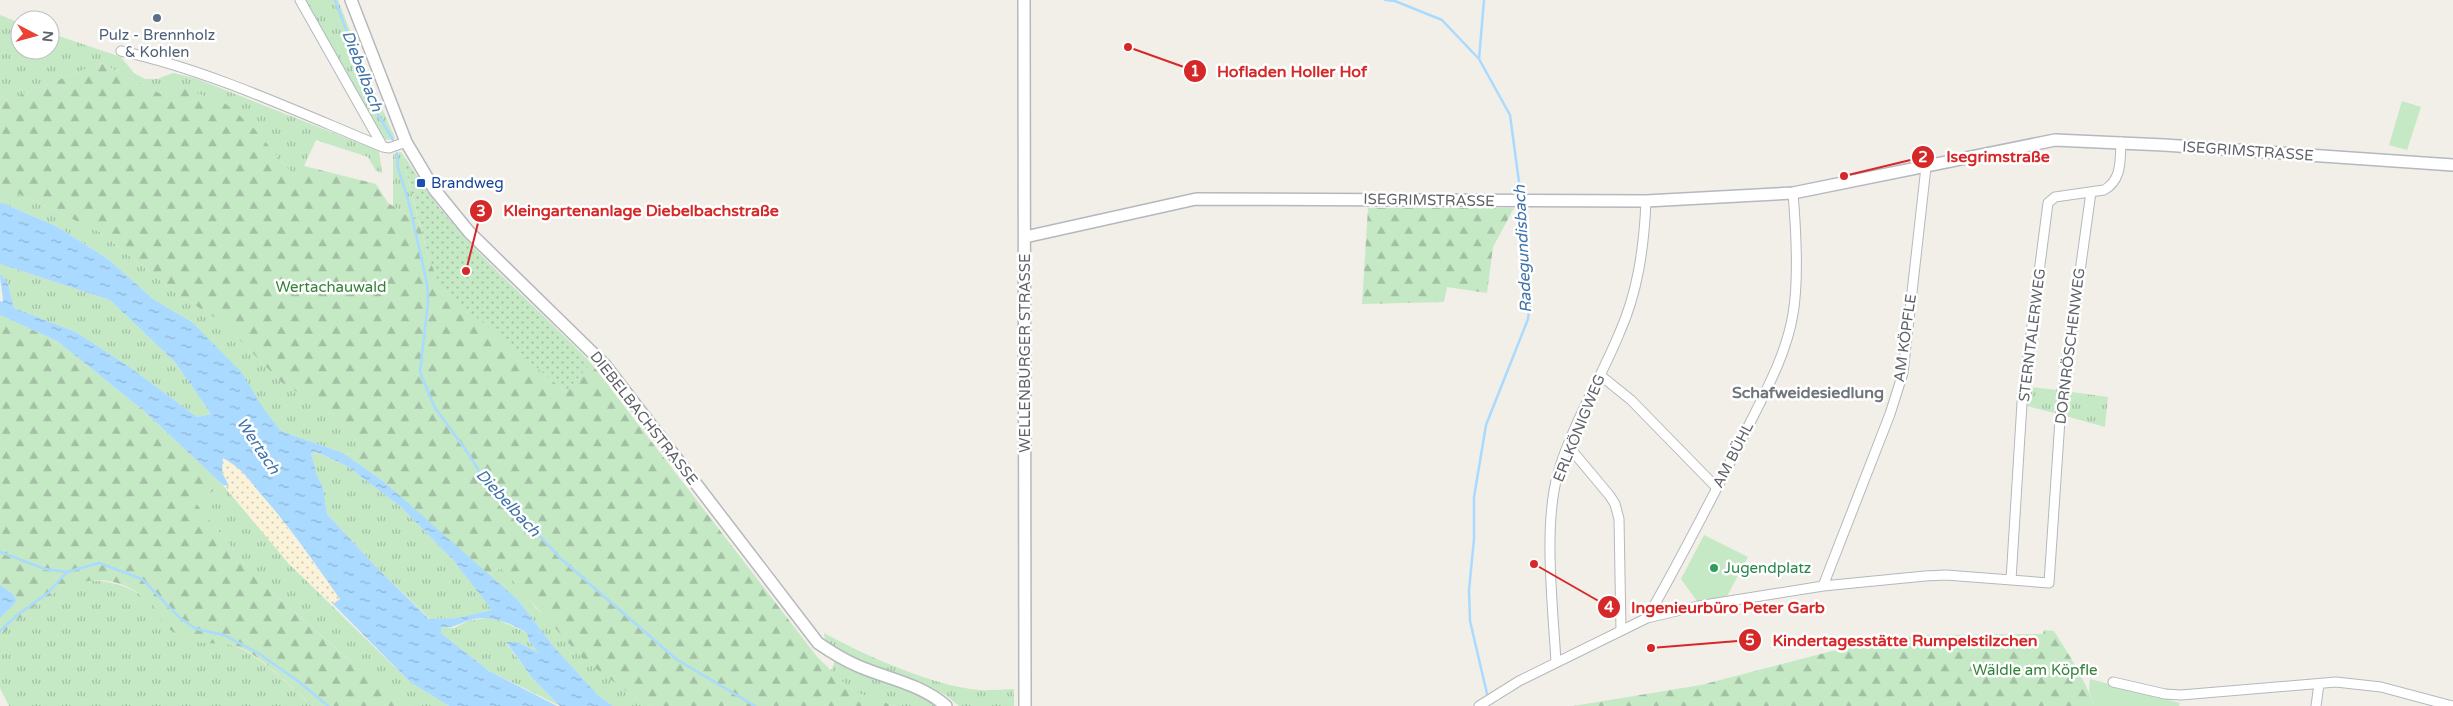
<svg xmlns="http://www.w3.org/2000/svg" width="2453" height="706" font-family="'Varela Round',sans-serif">
<style>
.grass{fill:url(#grass-tufts)}
.forest{fill:url(#forest-firs)}
.sand{fill:url(#sand-dots)}
.garden{fill:url(#garden-dots)}
.pitch{fill:#c5e8c5}
.water{fill:url(#water-ripples);fill-rule:evenodd}
.lines{fill:none;stroke-linecap:round;stroke-linejoin:round}
.stream{stroke:#aadaff;stroke-width:2.5}
.minor-casing{stroke:#b5b8bc;stroke-width:11}
.tertiary-casing{stroke:#b5b8bc;stroke-width:14}
.minor{stroke:#fff;stroke-width:9}
.tertiary{stroke:#fff;stroke-width:11}
.service-dot{fill:#5c6f8a;stroke:#fff;stroke-width:2}
.transit-dot{fill:#1a4fb4;stroke:#fff;stroke-width:2}
.leisure-dot{fill:#2e9e5b;stroke:#fff;stroke-width:2}
.labels{text-anchor:middle;dominant-baseline:central;stroke-width:5;stroke-linejoin:round;paint-order:stroke}
.service-label{font-size:15px;fill:#4e5e75;stroke:#fff}
.street-label{font-size:15px;fill:#5f6368;stroke:#fff}
.transit-label{font-size:15px;fill:#164399;stroke:#fff;text-anchor:start}
.park-label{font-size:15px;fill:#348238;stroke:#fff}
.leisure-label{font-size:15px;fill:#27864d;stroke:#fff;text-anchor:start}
.water-label{font-size:16px;font-style:italic;fill:#4174aa;stroke:#fff}
.neighbourhood-label{font-size:16px;font-weight:bold;fill:#70757a;stroke:#fff}
.leader{fill:none;stroke:#d62828;stroke-width:2}
.callout-dot{fill:#d62828;stroke:#fff;stroke-width:2}
.mark-label{font-size:15px;text-anchor:middle;font-weight:bold;fill:#fff}
.callout-label{font-size:16px;text-anchor:middle;font-weight:bold;fill:#d62828;stroke:#fff;stroke-width:5;stroke-linejoin:round;paint-order:stroke}
</style>
<defs>
<pattern id="grass-tufts" width="24" height="20" patternUnits="userSpaceOnUse" patternTransform="scale(1.25)"><rect width="24" height="20" fill="#c5e8c5"/><path d="M3 7l-1-3M5 7V3M7 7l1-3M15 17l-1-3M17 17v-4M19 17l1-3" fill="none" stroke="#a3c0a4"/></pattern>
<pattern id="forest-firs" width="22" height="20" patternUnits="userSpaceOnUse" patternTransform="scale(1.25)"><rect width="22" height="20" fill="#c5e8c5"/><path d="M5 1l3.5 6h-7zM16 11l3.5 6h-7z" fill="#a3c0a4"/></pattern>
<pattern id="sand-dots" width="8" height="8" patternUnits="userSpaceOnUse" patternTransform="scale(1.25)"><rect width="8" height="8" fill="#fbf3d9"/><path d="M2 2h.1M6 6h.1" fill="none" stroke="#cec8b4" stroke-width="1.8" stroke-linecap="round"/></pattern>
<pattern id="garden-dots" width="8" height="8" patternUnits="userSpaceOnUse" patternTransform="scale(1.25)"><rect width="8" height="8" fill="#c5e8c5"/><path d="M2 2h.1M6 6h.1" fill="none" stroke="#a3c0a4" stroke-width="1.8" stroke-linecap="round"/></pattern>
<pattern id="water-ripples" width="26" height="14" patternUnits="userSpaceOnUse" patternTransform="scale(1.25)"><rect width="26" height="14" fill="#aadaff"/><path d="M2 4q2-2 4 0t4 0M15 11q2-2 4 0t4 0" fill="none" stroke="#8eb4d2"/></pattern>
</defs>
<rect width="100%" height="100%" fill="#f1efe8"/>
<path class="grass" d="M303,0H338L365,69L395,138L388,140L379,137Z
M0,15L20,23V50H50V33L121,57L134,73L145,79H157L173,73L195,78L379,151L382,173L376,171L368,157L316,140L304,166L294,176L253,127L161,94L101,63L8,100L0,96Z
M401,152L419,222L393,206V154Z
M0,185L100,232L177,294L222,322L281,382L336,417L359,443L358,454L343,453L281,431L192,322L153,299L108,259L56,226L0,202Z
M0,264L110,300L175,362L211,414L197,417L131,368L76,332L14,308L8,284L0,273Z
M2029,387L2057,390L2054,413L2027,406Z
M2064,391L2108,397L2105,427L2062,415Z
M315,452L347,466L401,507L453,560L493,610L457,618L430,619L377,568L327,514L323,487L317,475L311,453Z
M223,485L290,565L410,682L449,706H410L370,678L255,577L195,502Z
M502,569L513,579L536,608L637,699L651,706H613L598,695L554,647L518,600L487,575L494,570Z
M88,580C112,581 136,587 154,606C161,614 161,624 171,631C191,645 215,638 237,647C265,659 289,686 313,706H9L0,688V637L17,619L57,589Z
M492,617L527,633L529,641L541,654L518,642L506,643L533,679L560,706L489,671L441,633V627L454,628L468,621Z
M824,633C864,655 933,686 979,690C990,691 1002,689 1014,689V706H959L947,696L929,687L872,665L838,650L825,640Z
M835,660L903,686L939,706H895L854,692L831,671Z"/>
<path class="forest" d="M101,63L161,94L175,85L226,104L253,127L294,176L304,166L376,184L388,203L419,222L428,255L441,287L566,392L591,363L818,658L854,692L895,706H651L637,699L584,660L502,569L494,570L487,575L383,481L343,453L358,454L359,443L336,417L281,382L222,322L177,294L100,232L0,185V96L8,100Z
M1368,208H1514L1493,247L1487,293L1447,287L1444,302L1362,304Z
M0,315L57,341L144,411L223,485L195,502L255,577L348,659L410,706H313C292,688 261,654 235,646C220,642 200,645 186,639C178,635 167,630 162,622C159,616 157,609 153,605C99,552 42,594 0,637V618L17,601L12,593L0,585Z
M2044,630L2054,631C2069,655 2085,679 2094,706H1573L1701,685L1871,641L1929,635L2043,634Z"/>
<path class="sand" d="M222,457L240,469L255,483L340,599L333,604L290,565L223,485L228,486L222,472Z"/>
<path class="garden" d="M401,152C415,171 426,192 442,211C487,266 542,312 591,363L566,392L440,287L428,255Z"/>
<path class="pitch" d="M2402,101L2421,107L2407,150L2389,145Z
M1704,535L1748,557L1725,600L1699,604L1681,579Z
M2090,679L2180,703L2179,706H2094L2089,691Z"/>
<path class="water" d="M0,202L56,226L108,259L153,299L192,322L242,373L263,408L281,431L343,453L383,481L518,600L554,647L598,695L613,706H560L533,679L506,642H518L539,653L529,641L527,633C508,622 489,613 467,621C456,625 453,628 441,627V633L489,671L557,706H449L410,682L333,604L340,599C316,565 293,531 266,500C250,482 245,470 223,458L222,472L229,486L223,485L144,411L57,341L0,315V301L3,302C3,293 0,283 0,273L8,284L14,308L76,332L131,368L197,417L211,414L175,362L110,300L0,264ZM316,452L347,466L401,507L453,560L492,610L457,618L429,619L377,568L327,514L323,487L317,475L311,453Z
M0,585L12,593L17,601L0,618Z"/>
<g class="lines">
<path class="stream" d="M335,0L377,113L393,140
M1385,0L1395,1L1442,20L1479,59
M1484,0L1479,59L1510,115L1521,197
M397,153L398,168L409,203L427,284L428,303L420,372L435,408L468,453L485,481L513,507L560,558L676,659L755,706
M0,552L45,569L67,572
M0,631L16,616L48,593L67,572L99,563L142,579L179,617L196,629L224,635L258,653L298,681L328,706
M1488,698L1470,621L1469,590L1474,539V497L1486,425L1528,319L1530,304L1522,203"/>
<g class="minor-casing">
<path id="minor" d="M300,0L383,147
M121,51C209,70 300,113 383,147L389,148L406,142
M1600,375L1631,400L1717,488
M1569,447L1610,496L1615,504L1619,519L1621,631
M2011,580L2022,403L2048,203L2055,197L2104,190C2122,180 2120,161 2121,142
M1823,586L1890,414L1903,373L1926,167
M1647,618C1681,559 1712,498 1743,437C1762,398 1786,357 1793,314C1799,279 1796,229 1793,193
M1556,662C1553,607 1543,525 1558,473C1572,425 1600,380 1619,334C1638,292 1644,247 1646,201
M2113,682L2165,694L2181,695L2336,682L2381,687L2452,706
M1479,706L1519,681L1647,618L1698,606L1823,586L1925,576L1946,575L2049,583L2062,390L2064,387L2091,192
M2316,706L2319,684"/>
</g>
<g class="tertiary-casing">
<path id="tertiary" d="M351,0L406,142L434,189L469,232L605,365L818,643C831,652 844,660 858,666C888,679 921,684 946,706
M1024,0L1025,706
M1025,237L1196,199L1646,201L1793,193L2055,140L2164,145L2453,165"/>
</g>
<use href="#minor" class="minor"/>
<use href="#tertiary" class="tertiary"/>
</g>
<circle class="service-dot" cx="157" cy="18" r="5"/>
<rect class="transit-dot" x="416" y="178" width="10" height="10" rx="2.5"/>
<circle class="leisure-dot" cx="1714" cy="568" r="5"/>
<g class="labels">
<g class="service-label">
<text x="157" y="35">Pulz - Brennholz<tspan x="157" dy="17">&amp; Kohlen</tspan></text>
</g>
<g class="street-label">
<text transform="translate(2248 151) rotate(4)">ISEGRIMSTRASSE</text>
<text transform="translate(1429 200) rotate(1)">ISEGRIMSTRASSE</text>
<text transform="translate(2032 335) rotate(-83)">STERNTALERWEG</text>
<text transform="translate(1905 338) rotate(-82)">AM KÖPFLE</text>
<text transform="translate(2070 346) rotate(-83)">DORNRÖSCHENWEG</text>
<text transform="translate(1025 353) rotate(-90)">WELLENBURGER STRASSE</text>
<text transform="translate(644 418) rotate(52)">DIEBELBACHSTRASSE</text>
<text transform="translate(1579 428) rotate(-68)">ERLKÖNIGWEG</text>
<text transform="translate(1733 455) rotate(-63)">AM BÜHL</text>
</g>
<g class="transit-label">
<text x="431" y="183">Brandweg</text>
</g>
<g class="park-label">
<text x="331" y="287">Wertachauwald</text>
<text x="2035" y="670">Wäldle am Köpfle</text>
</g>
<g class="leisure-label">
<text x="1724" y="568">Jugendplatz</text>
</g>
<g class="water-label">
<text transform="translate(362 71) rotate(69)">Diebelbach</text>
<text transform="translate(1523 249) rotate(-93)">Radegundisbach</text>
<text transform="translate(258 446) rotate(56)">Wertach</text>
<text transform="translate(508 503) rotate(47)">Diebelbach</text>
</g>
<g class="neighbourhood-label">
<text x="1808" y="393">Schafweidesiedlung</text>
</g>
</g>
<path class="leader" d="M1128 47L1195 71M1844 176L1923 157M466 271L481 211M1534 564L1609 607M1651 648L1750 640"/>
<g class="callout-dot">
<circle cx="1128" cy="47" r="5"/>
<circle cx="1844" cy="176" r="5"/>
<circle cx="466" cy="271" r="5"/>
<circle cx="1534" cy="564" r="5"/>
<circle cx="1651" cy="648" r="5"/>
<circle cx="1195" cy="71" r="12"/>
<circle cx="1923" cy="157" r="12"/>
<circle cx="481" cy="211" r="12"/>
<circle cx="1609" cy="607" r="12"/>
<circle cx="1750" cy="640" r="12"/>
</g>
<g class="mark-label">
<text x="1195" y="76">1</text>
<text x="1923" y="162">2</text>
<text x="481" y="216">3</text>
<text x="1609" y="612">4</text>
<text x="1750" y="645">5</text>
</g>
<g class="callout-label">
<text x="1292" y="77">Hofladen Holler Hof</text>
<text x="1998" y="162">Isegrimstraße</text>
<text x="641" y="216">Kleingartenanlage Diebelbachstraße</text>
<text x="1728" y="613">Ingenieurbüro Peter Garb</text>
<text x="1905" y="646">Kindertagesstätte Rumpelstilzchen</text>
</g>
<g transform="translate(35 35) rotate(96)"><circle r="24" fill="#ffffff" stroke="#bfc1c3"/>
<path d="M0-4L9 19L0 12L-9 19Z" fill="#ea4335"/>
<text y="-8" font-size="14" font-weight="bold" text-anchor="middle" fill="#5f6368">N</text>
</g>
</svg>
